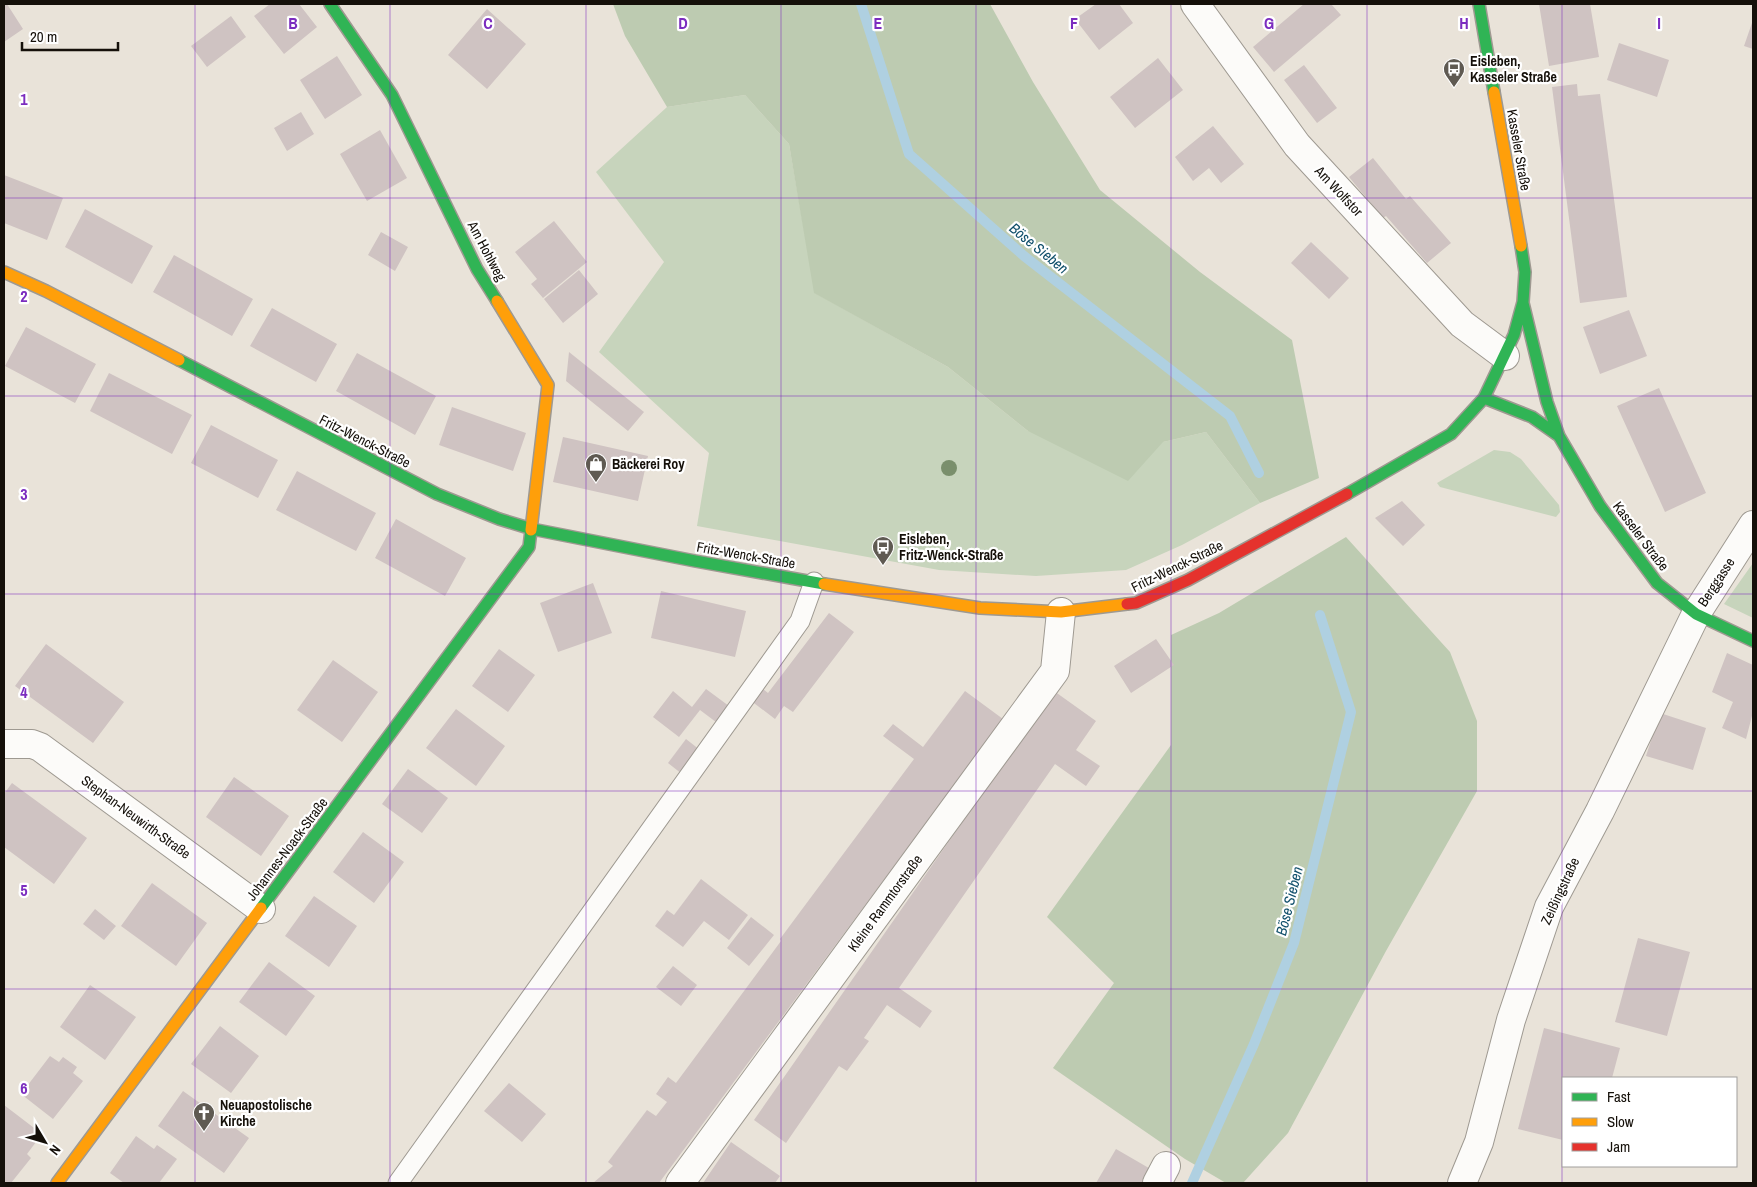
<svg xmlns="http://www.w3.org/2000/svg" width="1757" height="1187" font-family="'Archivo Narrow',sans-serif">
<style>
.green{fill:#c7d4bc}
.forest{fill:#bdcbb1}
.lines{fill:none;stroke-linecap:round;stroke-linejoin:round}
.stream{stroke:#afd0e1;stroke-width:10}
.building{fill:#cfc3c2}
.lane-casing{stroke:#9e9991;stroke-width:21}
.street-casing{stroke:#9e9991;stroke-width:30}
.fast-casing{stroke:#9e9991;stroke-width:14}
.slow-casing{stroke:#9e9991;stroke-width:14}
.jam-casing{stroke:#9e9991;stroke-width:14}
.lane{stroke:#fcfbf9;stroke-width:19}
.street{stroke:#fcfbf9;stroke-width:28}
.fast{stroke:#30b455;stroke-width:11}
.slow{stroke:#ff9f0a;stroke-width:11}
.jam{stroke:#e5322d;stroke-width:11}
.tree{fill:#7a8f6c}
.grid{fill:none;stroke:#7b2cbf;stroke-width:1;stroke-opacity:0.55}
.labels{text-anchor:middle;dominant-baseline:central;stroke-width:4.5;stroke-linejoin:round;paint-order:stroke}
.poi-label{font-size:14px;font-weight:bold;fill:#15100a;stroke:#fff;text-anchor:start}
.street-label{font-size:14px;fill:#15100a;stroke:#fff}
.water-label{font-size:15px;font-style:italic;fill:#11506c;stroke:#fff}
.grid-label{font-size:16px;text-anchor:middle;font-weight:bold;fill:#7b2cbf;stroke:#fff;stroke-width:4.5;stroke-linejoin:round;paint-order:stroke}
</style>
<rect width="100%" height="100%" fill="#e9e3d9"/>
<path class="green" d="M745,95L789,144L815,293L948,367L1028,431L1163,442L1206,432L1260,503L1182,545L1126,570L1036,576L939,570L697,526L709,453L599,352L664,262L596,172L667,107Z
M1494,450L1510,452L1521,459L1559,505L1560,512L1556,517L1440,487L1437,483Z
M1753,563V618L1724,604Z"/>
<path class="forest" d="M613,4H990L1033,82L1100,190L1200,272L1292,340L1319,478L1260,503L1206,432L1163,442L1128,481L1028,431L948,367L814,293L789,144L745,95L667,107L625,36Z
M1346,537L1450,652L1477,721V791L1386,951L1288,1133L1243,1183H1226L1185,1159L1053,1068L1114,983L1047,917L1171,745V635L1219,613Z"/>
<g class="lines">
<path class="stream" d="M861,4L909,154L1024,256L1230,416L1259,473
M1192,1183L1254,1044L1294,943L1351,712L1320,615"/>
</g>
<path class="building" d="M4,4H7L23,29L4,42Z
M270,4H299L317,27L284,54L254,16Z
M1096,4H1119L1133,23L1099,50L1075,19Z
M1304,4H1331L1341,15L1274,72L1253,47Z
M1539,4H1590L1599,57L1549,66Z
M487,9L526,44L487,89L448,55Z
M231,16L246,37L207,67L191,46Z
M1753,20V49L1744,46Z
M1619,43L1669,60L1657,97L1607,80Z
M337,56L362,95L325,119L300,80Z
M1158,58L1183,90L1135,128L1110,97Z
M1304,65L1337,108L1317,123L1284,80Z
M1577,84L1578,96L1600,94L1627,297L1580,303L1552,87Z
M301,112L314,134L287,151L274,128Z
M1213,126L1244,164L1221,183L1209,168L1193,181L1175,157Z
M380,130L407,178L367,201L340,154Z
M1373,158L1406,199L1410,196L1451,243L1427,263L1386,216L1383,218L1349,177Z
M4,175L63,198L47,240L4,223Z
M85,209L153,246L132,284L65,247Z
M554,221L587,262L543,298L531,284L537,279L515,252Z
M381,232L408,247L395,271L368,255Z
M1311,242L1349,278L1329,299L1291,263Z
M174,255L253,299L232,336L153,292Z
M579,270L598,294L563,323L544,299Z
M272,308L337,344L316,382L250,346Z
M1629,310L1647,356L1600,374L1583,327Z
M26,327L96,364L75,403L5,366Z
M569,352L644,412L628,431L566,381Z
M357,353L436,396L415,435L336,391Z
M109,373L192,415L172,454L90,411Z
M1659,388L1706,493L1665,512L1617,406Z
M452,407L526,433L513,471L439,445Z
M211,425L278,460L258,498L191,463Z
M563,437L648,456L638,501L553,482Z
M297,471L376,513L356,551L276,510Z
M1402,501L1425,525L1403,546L1375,518Z
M396,519L466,558L445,596L375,558Z
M593,583L612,633L558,652L540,603Z
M661,591L746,611L735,657L651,638Z
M829,613L854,632L793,712L784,706L775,719L750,700L759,686L768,693Z
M1156,639L1174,665L1131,693L1114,666Z
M46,644L124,702L93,743L15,686Z
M499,649L535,675L508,712L472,686Z
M1727,653L1753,665V712L1746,739L1722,728L1733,702L1712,692Z
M333,660L378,692L342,742L297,710Z
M706,689L729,706L716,722L700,710L679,737L653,717L673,691L692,707Z
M965,691L1003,719L659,1183H593L613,1166L608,1162L647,1110L656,1116L667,1102L656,1094L668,1077L676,1083L781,941L780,939L800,912L914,759L883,736L893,724L923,747Z
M1054,691L1096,721L1076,750L1100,766L1086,786L1055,764L899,988L932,1011L920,1028L887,1005L864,1038L869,1041L847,1071L839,1066L786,1143L754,1120Z
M456,709L505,746L476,786L426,748Z
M1660,713L1706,728L1693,770L1646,756Z
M686,739L700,750L682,774L668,763Z
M408,769L448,798L422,833L382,804Z
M234,777L289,816L261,856L206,817Z
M12,783L87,838L54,884L4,847V794Z
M363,832L404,862L374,903L333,872Z
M701,879L748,915L729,940L704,921L683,947L655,926L667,910L674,915Z
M152,883L207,923L176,966L121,926Z
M314,896L357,926L329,967L285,936Z
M95,909L116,926L104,940L83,924Z
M751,917L774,935L749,966L727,948Z
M1638,938L1690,952L1667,1036L1615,1022Z
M269,962L315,996L286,1036L239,1002Z
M673,966L697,985L681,1006L656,987Z
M90,985L136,1017L105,1060L60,1027Z
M220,1026L259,1056L231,1093L191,1064Z
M1544,1028L1620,1048L1612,1078H1563V1140L1518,1129Z
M50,1056L59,1062L63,1057L77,1067L73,1073L83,1081L53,1119L21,1094Z
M509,1083L546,1114L522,1142L484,1111Z
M183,1091L249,1138L224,1173L158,1126Z
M4,1105L42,1134L27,1154L31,1158L11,1183H4Z
M136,1136L154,1149L157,1145L177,1159L159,1183H124L110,1173Z
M731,1142L780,1176L775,1183H703Z
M1116,1149L1154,1171L1147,1183H1096Z"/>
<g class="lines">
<g class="lane-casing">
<path id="lane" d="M398,1183L800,621L814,582"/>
</g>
<g class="street-casing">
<path id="street" d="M1195,4L1297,145L1462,324L1505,356
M4,744H32L40,747L261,909
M680,1183L1055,671L1061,612
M1157,1183L1166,1166
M1462,1183L1479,1142L1511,1020L1549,907L1600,811L1696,614L1753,525"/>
</g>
<g class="fast-casing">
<path id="fast" d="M330,4L392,95L477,269L497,301
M1479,4L1494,92
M1523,303L1547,402L1559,436L1600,506L1657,583L1696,614L1753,641
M179,360L437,494L499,519L532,529L695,561L824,584
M1484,398L1532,417L1559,436
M1347,494L1451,434L1484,398L1514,335L1523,302L1525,272L1521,246
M261,908L529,547L531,530"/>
</g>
<g class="slow-casing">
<path id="slow" d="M1494,92L1521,246
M4,272L46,291L179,360
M497,301L548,385L531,530
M824,584L980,608L1061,612L1127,604
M57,1183L261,908"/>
</g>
<g class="jam-casing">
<path id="jam" d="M1127,604L1136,603L1188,580L1347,494"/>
</g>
<use href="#lane" class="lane"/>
<use href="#street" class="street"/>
<use href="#fast" class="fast"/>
<use href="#slow" class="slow"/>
<use href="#jam" class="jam"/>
</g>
<circle class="tree" cx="949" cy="468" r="8"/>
<path class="grid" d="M195,4V1183M390,4V1183M586,4V1183M781,4V1183M976,4V1183M1171,4V1183M1367,4V1183M1562,4V1183M4,198H1753M4,396H1753M4,594H1753M4,791H1753M4,989H1753"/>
<defs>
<g id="bus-pin" transform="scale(1.125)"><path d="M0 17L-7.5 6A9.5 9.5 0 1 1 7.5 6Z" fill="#5f5a52" stroke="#fff"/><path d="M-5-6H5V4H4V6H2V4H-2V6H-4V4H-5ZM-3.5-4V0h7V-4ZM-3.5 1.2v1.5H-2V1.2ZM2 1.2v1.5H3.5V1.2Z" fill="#fff"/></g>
<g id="shop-pin" transform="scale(1.125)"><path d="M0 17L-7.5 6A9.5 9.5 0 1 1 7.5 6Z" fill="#5f5a52" stroke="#fff"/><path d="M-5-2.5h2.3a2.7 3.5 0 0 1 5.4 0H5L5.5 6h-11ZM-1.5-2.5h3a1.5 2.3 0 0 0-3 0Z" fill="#fff"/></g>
<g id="church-pin" transform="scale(1.125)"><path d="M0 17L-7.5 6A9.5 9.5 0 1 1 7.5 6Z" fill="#5f5a52" stroke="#fff"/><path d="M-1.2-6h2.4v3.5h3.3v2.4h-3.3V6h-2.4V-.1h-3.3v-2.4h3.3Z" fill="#fff"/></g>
</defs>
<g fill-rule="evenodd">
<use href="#bus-pin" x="1454" y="69"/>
<use href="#shop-pin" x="596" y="464"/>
<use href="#bus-pin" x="883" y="547"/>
<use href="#church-pin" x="204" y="1113"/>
</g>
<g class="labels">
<g class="poi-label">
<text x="1470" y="61">Eisleben,<tspan x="1470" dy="16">Kasseler Straße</tspan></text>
<text x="612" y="464">Bäckerei Roy</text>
<text x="899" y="539">Eisleben,<tspan x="899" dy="16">Fritz-Wenck-Straße</tspan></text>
<text x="220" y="1105">Neuapostolische<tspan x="220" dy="16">Kirche</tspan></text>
</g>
<g class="street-label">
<text transform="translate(1519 150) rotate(80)">Kasseler Straße</text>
<text transform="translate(1339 191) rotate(47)">Am Wolfstor</text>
<text transform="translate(487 251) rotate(62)">Am Hohlweg</text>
<text transform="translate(365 441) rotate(27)">Fritz-Wenck-Straße</text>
<text transform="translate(1641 536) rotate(53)">Kasseler Straße</text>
<text transform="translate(746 555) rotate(10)">Fritz-Wenck-Straße</text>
<text transform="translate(1177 566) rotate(-26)">Fritz-Wenck-Straße</text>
<text transform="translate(1716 582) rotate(-57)">Berggasse</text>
<text transform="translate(136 817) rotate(36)">Stephan-Neuwirth-Straße</text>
<text transform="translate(287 849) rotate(-53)">Johannes-Noack-Straße</text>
<text transform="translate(1560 891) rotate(-65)">Zeißingstraße</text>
<text transform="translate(885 903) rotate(-54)">Kleine Rammtorstraße</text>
</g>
<g class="water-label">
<text transform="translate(1039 248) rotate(39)">Böse Sieben</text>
<text transform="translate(1289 901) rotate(-76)">Böse Sieben</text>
</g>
</g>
<g class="grid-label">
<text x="293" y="29">B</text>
<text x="488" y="29">C</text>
<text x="683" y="29">D</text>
<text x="878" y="29">E</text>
<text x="1074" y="29">F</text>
<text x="1269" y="29">G</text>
<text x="1464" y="29">H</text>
<text x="1659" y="29">I</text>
<text x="24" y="105">1</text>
<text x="24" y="302">2</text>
<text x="24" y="500">3</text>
<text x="24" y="698">4</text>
<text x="24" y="896">5</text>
<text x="24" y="1094">6</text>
</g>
<rect width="1757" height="1187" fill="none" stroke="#15100a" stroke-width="10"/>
<rect x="1562" y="1077" width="175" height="90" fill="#ffffff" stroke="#a19f9d"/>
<rect x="1572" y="1093" width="25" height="8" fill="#30b455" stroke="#a19f9d"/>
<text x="1607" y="1102" font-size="15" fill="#15100a">Fast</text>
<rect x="1572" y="1118" width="25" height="8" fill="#ff9f0a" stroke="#a19f9d"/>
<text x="1607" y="1127" font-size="15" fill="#15100a">Slow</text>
<rect x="1572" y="1143" width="25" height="8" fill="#e5322d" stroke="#a19f9d"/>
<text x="1607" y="1152" font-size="15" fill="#15100a">Jam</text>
<g transform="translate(45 1142) rotate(128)" stroke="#ffffff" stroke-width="4" paint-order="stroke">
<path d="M0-4L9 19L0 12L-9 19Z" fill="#15100a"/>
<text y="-8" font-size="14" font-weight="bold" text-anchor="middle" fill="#15100a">N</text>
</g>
<path d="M22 42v8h96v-8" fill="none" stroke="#15100a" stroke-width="2.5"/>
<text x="30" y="42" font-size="15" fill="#15100a" stroke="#ffffff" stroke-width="4" paint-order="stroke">20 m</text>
</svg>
